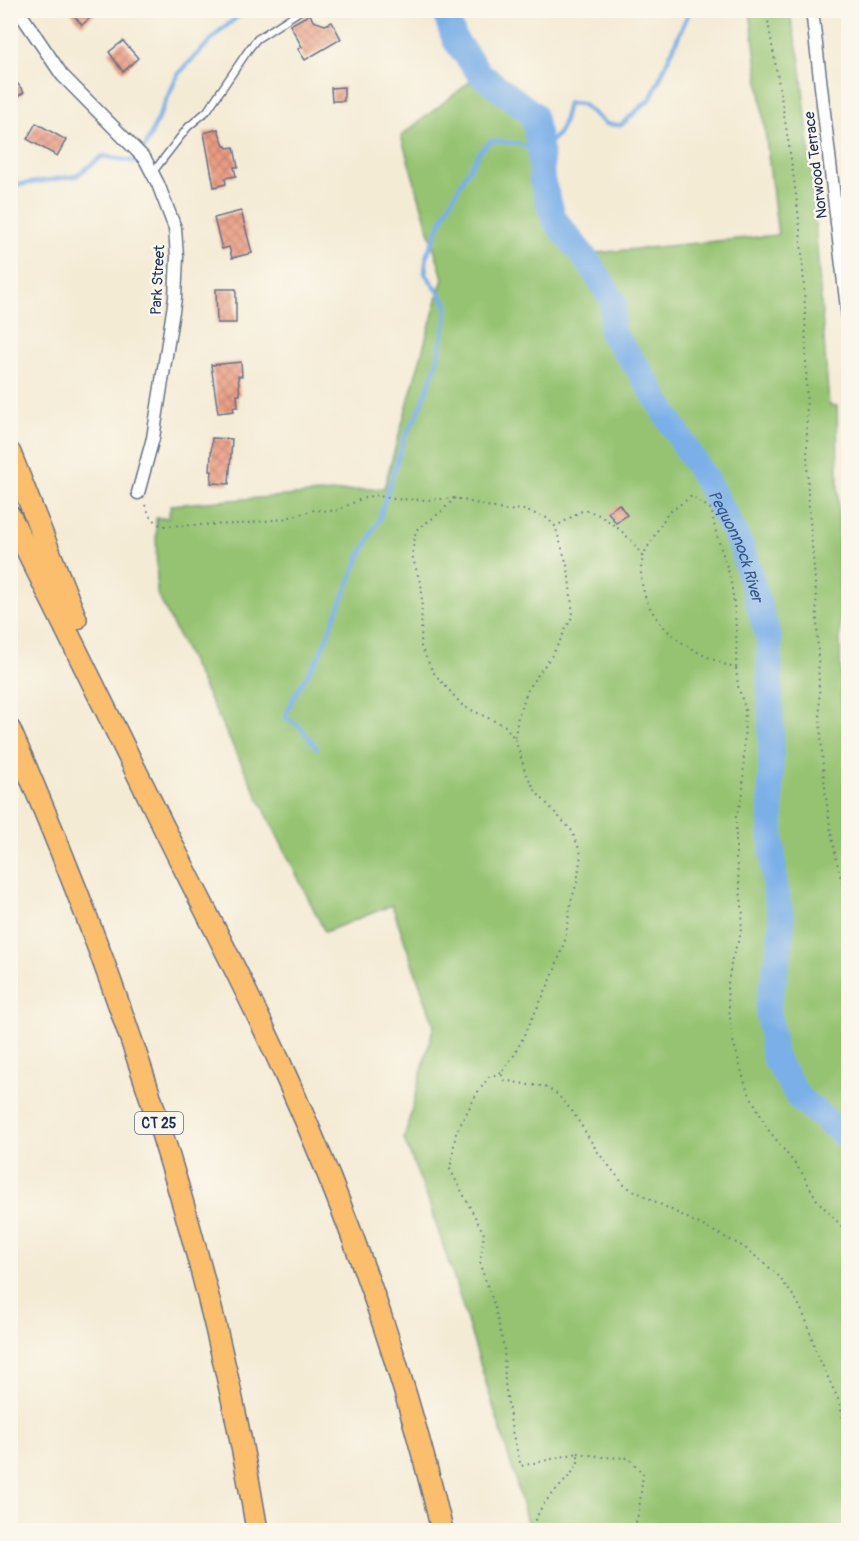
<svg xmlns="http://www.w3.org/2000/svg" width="859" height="1541" font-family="Pangolin,sans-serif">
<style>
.green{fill:#95c371;stroke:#587968;stroke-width:1.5}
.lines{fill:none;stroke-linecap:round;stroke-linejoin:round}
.stream{stroke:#7aafe8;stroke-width:4.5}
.river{stroke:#7aafe8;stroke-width:26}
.building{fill:url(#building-cross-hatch)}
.service-casing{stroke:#677188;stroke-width:9}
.minor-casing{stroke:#677188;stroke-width:15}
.motorway-casing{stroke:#677188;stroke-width:24}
.path{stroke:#677188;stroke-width:2;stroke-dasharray:1.5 4.5;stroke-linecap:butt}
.service{stroke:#fff;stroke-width:6}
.minor{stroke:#fff;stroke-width:12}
.motorway{stroke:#fabe6d;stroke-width:21}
.labels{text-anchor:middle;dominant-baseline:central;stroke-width:5;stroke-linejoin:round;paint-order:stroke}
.shield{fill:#fbf7ec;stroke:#5e6b89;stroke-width:1.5}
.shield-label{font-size:14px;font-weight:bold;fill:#1b2f5e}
.street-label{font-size:15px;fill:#1b2f5e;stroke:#fbf7ec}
.water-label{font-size:16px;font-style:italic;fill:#385587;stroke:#fbf7ec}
</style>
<defs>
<pattern id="building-cross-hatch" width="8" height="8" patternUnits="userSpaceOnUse" patternTransform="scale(1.5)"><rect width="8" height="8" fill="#eb9c82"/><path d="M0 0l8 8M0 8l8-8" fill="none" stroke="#be806e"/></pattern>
</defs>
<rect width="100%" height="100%" fill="#fbf7ec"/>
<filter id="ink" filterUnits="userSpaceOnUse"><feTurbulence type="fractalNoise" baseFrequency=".0167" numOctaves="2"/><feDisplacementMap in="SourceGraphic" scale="12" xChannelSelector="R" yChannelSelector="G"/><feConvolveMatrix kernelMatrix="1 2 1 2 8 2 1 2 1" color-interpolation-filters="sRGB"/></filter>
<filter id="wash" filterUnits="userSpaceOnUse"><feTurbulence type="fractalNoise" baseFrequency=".008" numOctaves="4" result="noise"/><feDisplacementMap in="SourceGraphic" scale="24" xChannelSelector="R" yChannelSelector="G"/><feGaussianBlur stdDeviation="1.35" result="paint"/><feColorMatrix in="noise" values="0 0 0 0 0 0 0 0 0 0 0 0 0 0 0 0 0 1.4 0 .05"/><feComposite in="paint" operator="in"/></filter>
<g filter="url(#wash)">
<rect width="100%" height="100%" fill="#f4ebd5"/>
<path class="green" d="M750,11H789L800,60L810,155L829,405L837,406L841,701L848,752V1530H529L514,1474L453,1275L428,1200L404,1139L434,1025L392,905L325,932L157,593L156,518H168L171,505L384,488L443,278L401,136L480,74L533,114C540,147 551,200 568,229C573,239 588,246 596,253L778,235Z"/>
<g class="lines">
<path class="stream" d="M540,147C564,136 562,126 568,103L582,104L606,124L621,125L651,98L690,10
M10,186L76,176L103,156L136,162L147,143L178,74L221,30L246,10
M317,748L300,727L285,717L294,696L319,656L360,556L378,522L405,436L417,416L427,390L437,362L446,321L447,304L425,273L427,254L447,209L466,174L480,151L491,141L518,143L540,154"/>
<path class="river" id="s1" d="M444,10L455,40L480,74L533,114L540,147L542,181L554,219L592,267L614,302L611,332L640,371L711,489L741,546L769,639L771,729V828L775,890L782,920L780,947L768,1006L774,1057L800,1099L848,1138"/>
</g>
<g id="blocks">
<path class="building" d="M69,10H99L82,25Z
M310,14L313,21L325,25L332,22L341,39L305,60L298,49L302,47L290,25Z
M123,41L138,58L123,72L109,52Z
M10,74L24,92L10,102Z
M344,87V101H332L331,88Z
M36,123L66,140L57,156L27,139Z
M218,129L224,146H226L227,148L234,147L238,167H234L236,176L225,178L226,184L214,187L204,133Z
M241,211L252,253L232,258L229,247L222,249L214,218Z
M216,289H236V323H217Z
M241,362L242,376H238L240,395H237L238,407H233L234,411L218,413L211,365Z
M212,438L232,439L229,484L211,483L212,471H210Z
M619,504L627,515L616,523L608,512Z"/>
</g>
</g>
<g filter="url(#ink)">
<use href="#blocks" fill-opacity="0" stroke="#677188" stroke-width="1.5"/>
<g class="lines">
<g class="service-casing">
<path id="service" d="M153,172L188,127L207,111L249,49L257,39L300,11"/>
</g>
<g class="minor-casing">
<path id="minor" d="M18,10L62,75L145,159L158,184L175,228L177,257L175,298L153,438L138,493
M812,10L848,317"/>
</g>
<g class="motorway-casing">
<path id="motorway" d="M10,453L76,619
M10,516C65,627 120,738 175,850C212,924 251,998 285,1074C352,1221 405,1374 442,1530
M10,730C122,986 212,1254 257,1530"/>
</g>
<path class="path" d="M766,10C777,74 789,139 797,203C809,299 805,396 808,493C810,527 814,562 816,597C821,699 816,803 848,902
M455,498L441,512L416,530L412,555L422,589L421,647L433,672L463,706L505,726L515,739L526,774L537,793L572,831L581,854L577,883L571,901L565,940L553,975L515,1054L501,1073L504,1080L529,1085L543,1086L557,1094L573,1112L597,1151L625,1186L744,1247L777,1274L797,1301L806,1320L817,1354L839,1401L848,1440
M145,505L150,516L161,526L239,524L283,519L314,510L336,511L361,499L374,495L394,499L427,500L455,498L507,511L521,509L547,518L555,526C565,523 576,512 583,511C598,508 637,541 642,557C643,560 641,566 641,570C641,588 646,603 656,617C675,645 707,657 736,669L738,686L745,708L743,793L736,817V858L743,914L740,936L732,958L727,989L732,1037L746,1087L767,1128L802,1173L817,1200L848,1233
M642,557L667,514L692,496L712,510C714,535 726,558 731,583C736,612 737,640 736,669
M515,737L518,716L529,687L553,654L573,615L568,568L555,526
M501,1073L489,1077L477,1093L456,1133L450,1169L484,1234L480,1265L494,1304L504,1348L505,1383L512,1431L521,1466L578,1453C578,1458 579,1463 576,1467C563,1488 534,1503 535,1530
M578,1453L603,1457L629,1458L643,1474L639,1511L634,1530"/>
<use href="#service" class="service"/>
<use href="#minor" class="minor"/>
<use href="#motorway" class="motorway"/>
</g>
</g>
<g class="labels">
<rect class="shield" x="135" y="1112" width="48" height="22" rx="4.5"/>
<g class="shield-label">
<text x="159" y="1123">CT 25</text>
</g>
<g class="street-label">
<text transform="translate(816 165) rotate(-97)">Norwood Terrace</text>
<text transform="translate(158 280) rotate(-87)">Park Street</text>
</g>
<g class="water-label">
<text stroke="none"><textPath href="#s1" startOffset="630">Pequonnock River</textPath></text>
</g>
</g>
<rect width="859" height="1541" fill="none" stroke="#fbf7ec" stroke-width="36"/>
</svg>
